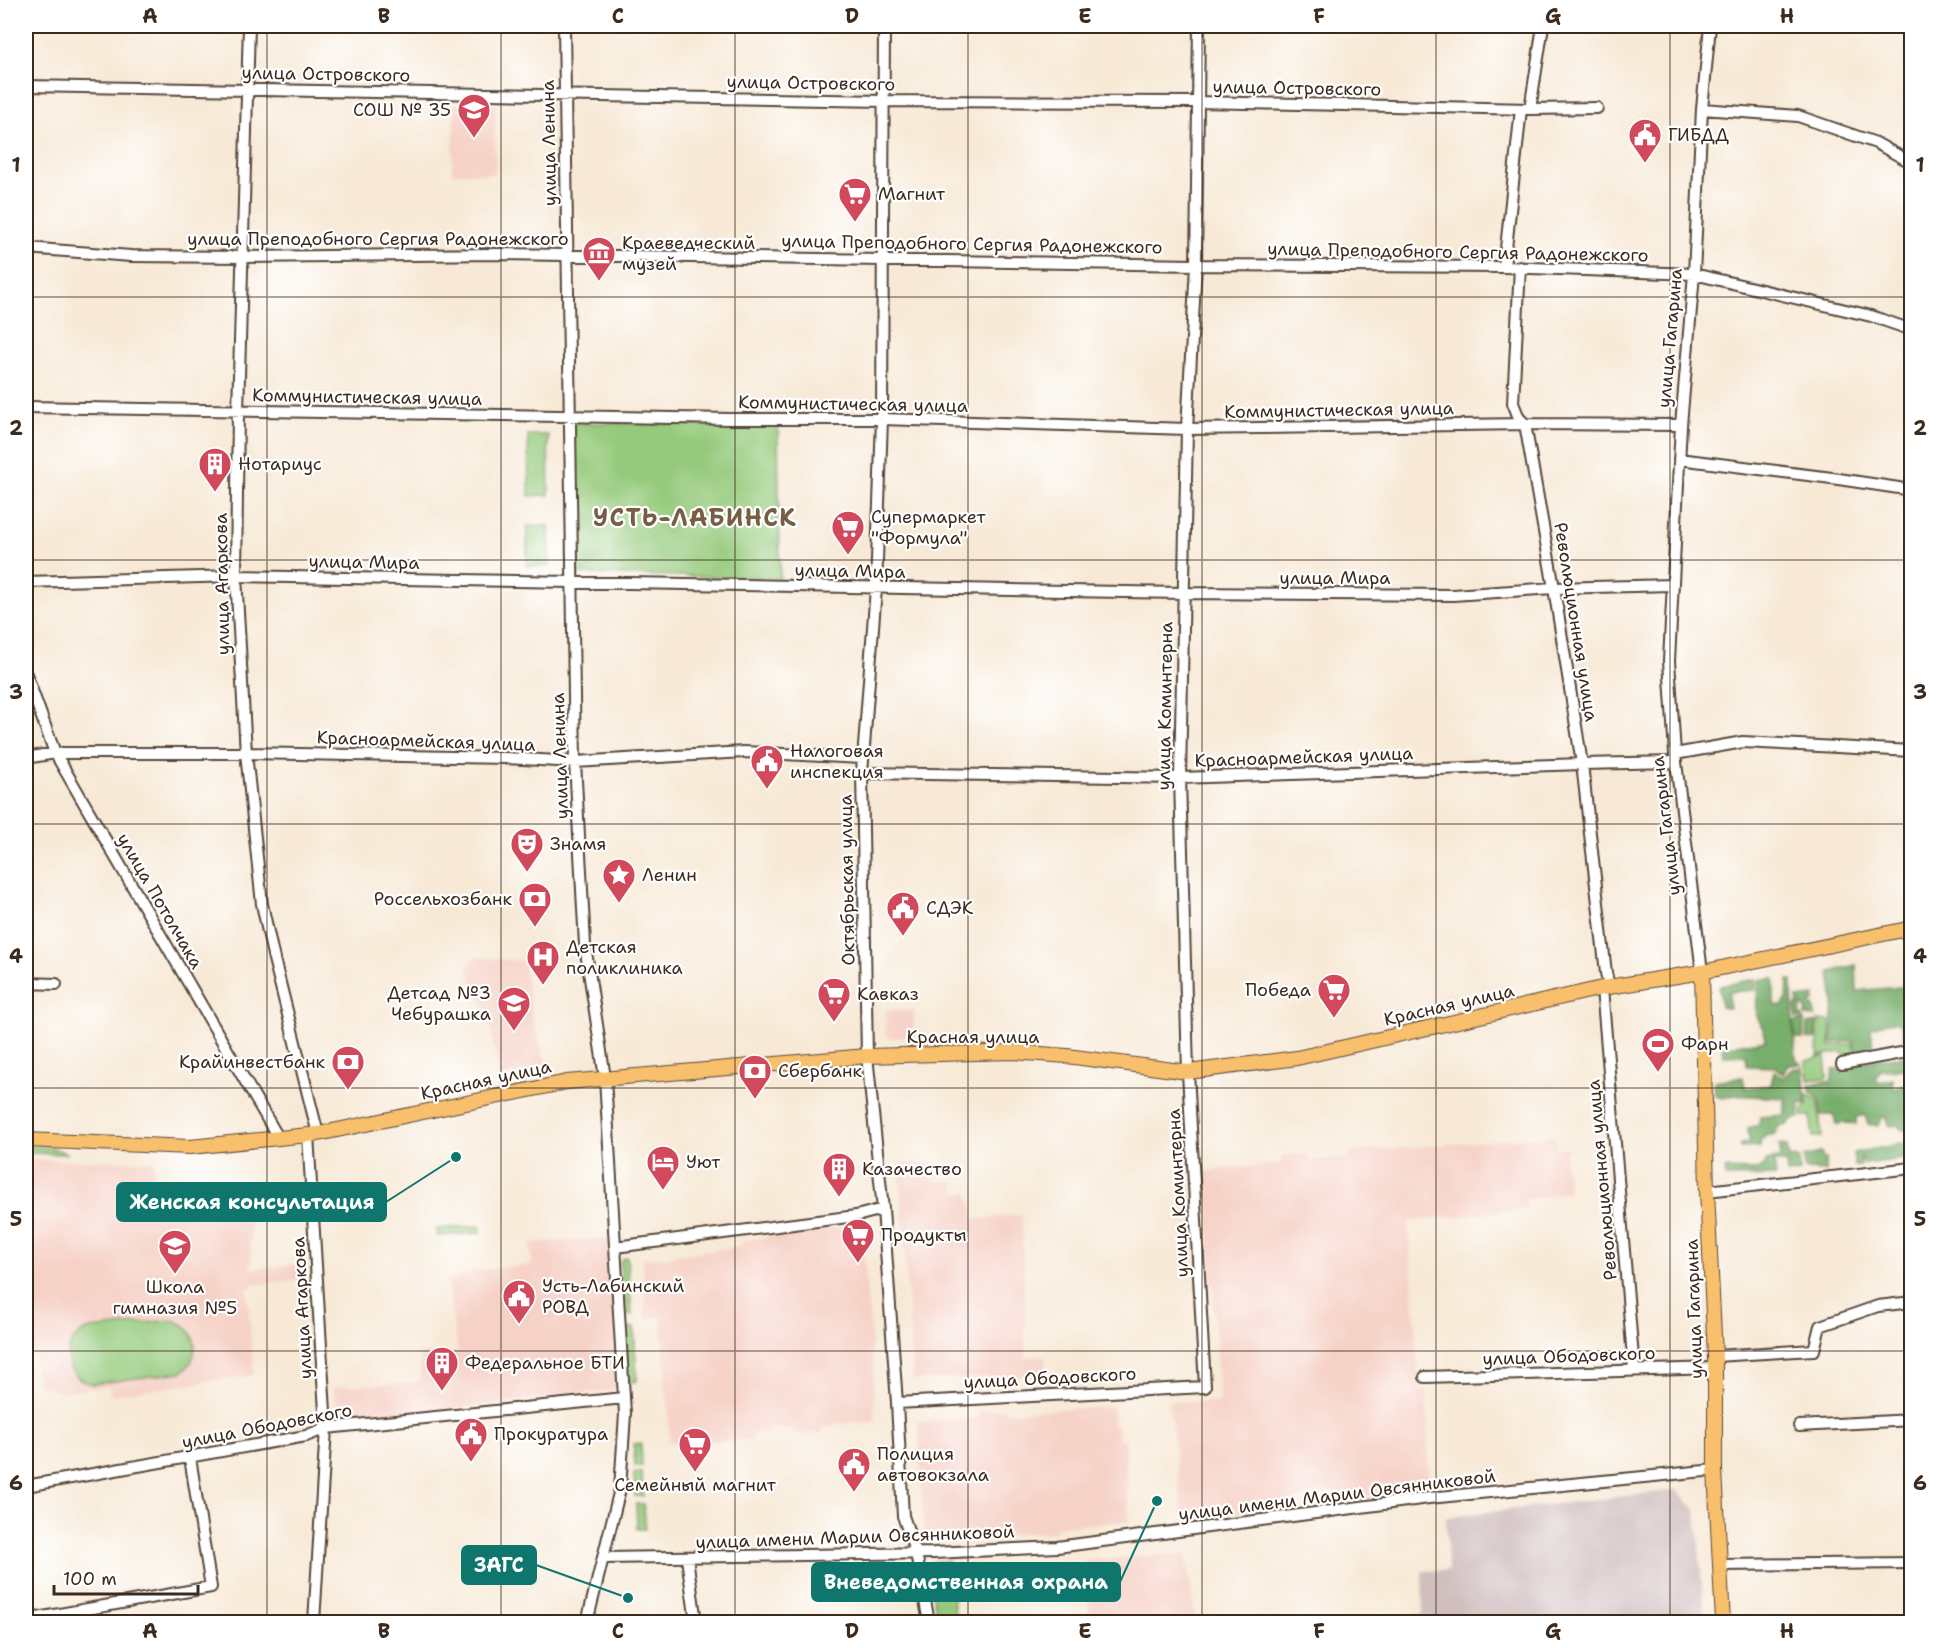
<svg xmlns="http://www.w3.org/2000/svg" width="1937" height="1648" font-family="'Shantell Sans',sans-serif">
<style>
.built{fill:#f6d1c6}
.industrial{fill:#d1bfbf}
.green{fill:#95ca7c;stroke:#687a4d;stroke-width:1.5}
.forest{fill:#78ae6c;stroke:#5a6c45;stroke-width:1.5}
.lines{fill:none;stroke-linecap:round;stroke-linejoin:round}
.minor-casing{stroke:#57473a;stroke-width:14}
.major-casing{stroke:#57473a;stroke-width:16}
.minor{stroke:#fff;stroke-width:10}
.major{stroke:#f8bf6c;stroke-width:14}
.grid{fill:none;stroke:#3b2a1e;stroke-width:1.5;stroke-opacity:0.55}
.labels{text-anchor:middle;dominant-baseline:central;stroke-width:4.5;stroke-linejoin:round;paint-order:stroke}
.street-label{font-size:18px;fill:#3b2a1e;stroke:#fff}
.poi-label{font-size:18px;fill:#3b2a1e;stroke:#fff;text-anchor:start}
.district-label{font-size:24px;font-weight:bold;letter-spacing:1.5px;fill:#775d43;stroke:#fff}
.leader{fill:none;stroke:#0f766e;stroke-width:2}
.callout-dot{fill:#0f766e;stroke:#fff;stroke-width:2}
.callout{fill:#0f766e;stroke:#0f766e;stroke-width:2}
.callout-label{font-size:20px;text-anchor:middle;font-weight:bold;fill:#fff}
.neatline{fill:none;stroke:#3b2a1e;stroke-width:2}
.grid-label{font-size:20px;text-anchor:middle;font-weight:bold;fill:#3b2a1e}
</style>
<rect width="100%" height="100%" fill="#fff"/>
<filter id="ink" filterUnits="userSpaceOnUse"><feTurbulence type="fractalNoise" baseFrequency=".0167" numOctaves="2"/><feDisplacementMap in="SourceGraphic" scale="12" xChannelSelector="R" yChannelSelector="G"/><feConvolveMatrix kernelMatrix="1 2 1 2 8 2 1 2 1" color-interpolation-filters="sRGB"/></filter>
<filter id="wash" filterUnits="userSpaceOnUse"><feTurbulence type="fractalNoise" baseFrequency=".008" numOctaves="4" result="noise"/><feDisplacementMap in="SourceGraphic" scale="24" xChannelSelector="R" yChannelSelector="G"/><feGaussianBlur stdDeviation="1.35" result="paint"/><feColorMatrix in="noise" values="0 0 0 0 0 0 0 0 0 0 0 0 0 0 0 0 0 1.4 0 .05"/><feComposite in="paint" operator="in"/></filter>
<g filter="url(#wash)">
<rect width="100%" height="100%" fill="#f7e9d6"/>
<path class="built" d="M455,104H495V174L452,173Z
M475,957L523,961L532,1016L547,1066L500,1077L487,1011L476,992L467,969Z
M886,1010H914L913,1037L890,1038L886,1035Z
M1555,1136L1556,1149L1568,1147L1564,1161L1569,1192L1525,1200L1526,1209L1408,1221L1420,1391H1427L1429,1489L1355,1498L1332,1491L1317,1492L1299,1498L1281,1507L1183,1519L1169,1402L1219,1401L1206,1171L1282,1164L1281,1156L1308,1153L1309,1161L1350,1157V1152Z
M26,1160L154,1161L157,1201L250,1198L251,1269L301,1264L302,1279L253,1285L247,1290L254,1375L111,1395L109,1387L59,1392L38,1385L26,1323Z
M932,1162L933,1181H955L956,1193L968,1192L975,1219L1022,1215L1026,1357H1045L1046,1379L1025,1376L913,1380L899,1164Z
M861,1224L873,1360L875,1422L833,1424L832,1427H822L823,1433L793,1434L792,1428L772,1429L771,1432L752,1434V1440L670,1442L667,1391L664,1390L663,1378L666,1377L661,1317L646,1318L643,1257L668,1258L675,1255L739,1247L744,1240Z
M611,1238L620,1378L613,1390L459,1408L345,1417L335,1409L333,1387L420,1382V1353L458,1352L447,1278L470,1275V1271L532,1265L530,1243Z
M1113,1407L1114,1426H1117L1118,1439H1125L1129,1522L1056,1526V1532L924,1539L918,1421L978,1418V1411L1004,1409L1005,1412Z
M1186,1554L1196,1622H1090L1084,1560Z"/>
<path class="industrial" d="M1677,1490L1696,1511L1705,1622H1402V1615L1423,1614L1422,1571L1448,1570L1446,1517Z"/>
<path class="green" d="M573,423L778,425L780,578L577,574Z
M528,435H548L549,495L529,496Z
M527,526H549L550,566H527Z
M1818,1021H1830V1046L1853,1044L1855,1054L1845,1057L1842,1052L1818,1056Z
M1825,1056L1827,1078L1808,1080L1806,1061Z
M1807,1095L1818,1101L1822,1137H1813L1810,1116H1802L1803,1108L1807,1107Z
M26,1146L51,1147L68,1154L26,1153Z
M480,1226L481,1233L437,1236L436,1229Z
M627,1257L632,1315L624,1316L620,1262L622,1259Z
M171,1320C198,1325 203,1358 181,1372L93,1384C60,1378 60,1337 91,1329Z
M626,1328H634L637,1381L629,1382Z
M641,1443L642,1466H635L634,1444Z
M634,1473H642L643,1496H635Z
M636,1504H644L645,1529H637Z
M948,1561L956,1622H942L938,1618C935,1603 925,1574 932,1562Z"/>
<path class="forest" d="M1856,965L1857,991L1911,986V1043L1906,1044L1901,1023L1895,1021L1871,1028L1873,1048L1856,1051L1853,1041L1831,1043L1834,1003L1830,972Z
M1774,978V1005L1782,1006L1787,999L1788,980H1792L1793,1022L1804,1020L1803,1039H1796L1793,1023L1796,1060L1801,1064L1788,1065L1783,1074L1775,1067L1747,1066L1746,1055L1724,1056L1722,1047L1766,1040C1765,1030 1761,1025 1757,1016C1755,1010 1758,988 1759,980Z
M1756,979L1755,990L1729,992V1009L1721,1007L1719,986Z
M1815,996L1814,1002L1810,1003L1814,1007L1815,1017L1805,1016L1807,1011L1802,1004L1800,1013L1803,1018H1796L1795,1007L1798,1003L1797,998Z
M1816,1022V1039L1806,1038L1807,1024Z
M1908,1055L1910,1069L1881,1070L1875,1078L1879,1083L1893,1079V1089L1905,1085L1911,1090V1158L1865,1164L1861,1156V1165L1855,1166L1853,1153L1911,1142L1909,1131L1901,1129L1898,1125L1889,1126L1886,1118L1881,1117L1878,1126L1868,1124L1865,1115L1856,1117V1124L1843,1123L1836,1125L1834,1115H1821L1820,1100L1811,1093L1809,1085L1826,1081L1831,1083L1833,1070L1874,1060Z
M1803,1067L1806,1104L1800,1103L1799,1118L1791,1120L1788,1125L1779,1126L1775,1134L1765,1136L1760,1142V1147L1740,1148V1144L1749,1142L1748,1128L1759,1125L1760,1117L1785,1115V1098L1734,1095L1723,1098L1715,1096L1714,1081L1742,1077L1746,1088L1771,1085L1774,1071L1783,1078L1792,1069Z
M1780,1145L1787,1146L1789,1158H1799L1800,1172L1787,1174L1786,1162H1774L1776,1176L1726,1177L1725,1169L1755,1170L1765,1166L1766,1161L1780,1157Z
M1821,1153L1823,1159H1826V1171L1805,1170L1804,1157Z"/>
</g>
<g filter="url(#ink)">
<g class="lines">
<g class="minor-casing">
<path id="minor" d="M249,26L238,411L236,576L246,753L262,904L273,955L318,1134
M564,26L575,762L585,945L605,1078L625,1414L620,1489L587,1622
M884,26L882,419L876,588L862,773L867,1056L883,1209L897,1403L903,1516L916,1553L929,1622
M26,86L884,101L1198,102L1530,109L1597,108
M1530,109L1543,26
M1702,109L1798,116L1876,143L1912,163
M26,248L131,256L243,257L496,254L1196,265L1504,267L1694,274L1871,316L1912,330
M1504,267L1521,109
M1520,267L1513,403L1519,418L1525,424L1554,588L1582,764L1606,973L1609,986
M26,407L731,419H882L1187,429L1525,424L1681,425
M1679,459L1832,478L1912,490
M26,582L236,576L1183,593L1453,595L1554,588L1673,585
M26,674L55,753L279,1139
M1675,754L1743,742L1912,751
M26,758L55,753H246L506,758L575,762L744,752L862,758
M862,773L1180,778L1582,764L1676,762
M1702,972L1675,754L1669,661L1681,425L1694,274L1702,109L1710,26
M26,983L56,984
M1602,988L1634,1370
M1842,1064L1912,1051
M308,1135L326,1428L314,1622
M1707,1191L1912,1168
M615,1247L856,1216L883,1209
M1715,1356L1814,1350L1820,1326L1878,1306L1912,1302
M1425,1377L1714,1368
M897,1403L1205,1387L1188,1072L1180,778L1187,429L1196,265L1199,26
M1799,1426L1912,1420
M26,1486L306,1436L326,1428L624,1398
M604,1558L934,1553L1057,1547L1429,1498L1715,1470
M687,1558L696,1622
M1719,1565L1912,1563
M26,1620L211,1587L190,1458"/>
</g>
<g class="major-casing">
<path id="major" d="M1702,972L1707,1191L1715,1356V1470L1723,1622
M26,1140L190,1147L318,1134L567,1082L867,1056L1013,1052L1067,1056L1188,1072L1297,1058L1602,988L1702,972L1912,928"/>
</g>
<use href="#minor" class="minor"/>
<use href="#major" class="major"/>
</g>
</g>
<path class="grid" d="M267,26V1622M501,26V1622M735,26V1622M968,26V1622M1202,26V1622M1436,26V1622M1670,26V1622M26,297H1912M26,560H1912M26,824H1912M26,1088H1912M26,1351H1912"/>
<defs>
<g id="school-pin" transform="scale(1.725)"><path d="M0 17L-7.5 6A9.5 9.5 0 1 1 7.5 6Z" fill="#d1495b" stroke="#fff"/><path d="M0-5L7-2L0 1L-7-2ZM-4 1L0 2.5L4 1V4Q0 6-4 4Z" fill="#fff"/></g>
<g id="civic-pin" transform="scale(1.725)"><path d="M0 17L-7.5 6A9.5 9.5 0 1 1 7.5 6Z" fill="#d1495b" stroke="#fff"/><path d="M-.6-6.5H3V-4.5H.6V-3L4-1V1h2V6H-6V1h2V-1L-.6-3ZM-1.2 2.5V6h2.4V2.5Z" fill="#fff"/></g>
<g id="supermarket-pin" transform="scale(1.725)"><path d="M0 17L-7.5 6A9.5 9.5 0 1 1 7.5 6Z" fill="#d1495b" stroke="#fff"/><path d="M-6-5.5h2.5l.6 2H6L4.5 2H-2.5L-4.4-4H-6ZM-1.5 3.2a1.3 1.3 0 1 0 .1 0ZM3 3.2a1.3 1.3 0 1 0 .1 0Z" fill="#fff"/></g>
<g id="museum-pin" transform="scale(1.725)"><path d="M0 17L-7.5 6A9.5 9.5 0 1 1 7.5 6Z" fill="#d1495b" stroke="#fff"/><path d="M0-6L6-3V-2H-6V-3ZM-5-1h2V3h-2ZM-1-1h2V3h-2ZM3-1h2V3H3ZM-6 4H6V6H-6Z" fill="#fff"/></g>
<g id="building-pin" transform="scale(1.725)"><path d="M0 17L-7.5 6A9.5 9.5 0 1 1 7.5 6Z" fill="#d1495b" stroke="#fff"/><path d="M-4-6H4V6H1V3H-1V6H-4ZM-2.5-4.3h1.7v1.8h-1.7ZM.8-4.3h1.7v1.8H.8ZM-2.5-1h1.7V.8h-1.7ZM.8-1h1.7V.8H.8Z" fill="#fff"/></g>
<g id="theatre-pin" transform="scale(1.725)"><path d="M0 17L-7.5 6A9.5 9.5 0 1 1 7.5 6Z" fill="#d1495b" stroke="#fff"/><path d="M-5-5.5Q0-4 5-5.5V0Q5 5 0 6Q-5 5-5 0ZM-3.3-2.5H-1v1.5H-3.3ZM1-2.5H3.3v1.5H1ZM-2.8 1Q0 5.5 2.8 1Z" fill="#fff"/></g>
<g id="sight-pin" transform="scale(1.725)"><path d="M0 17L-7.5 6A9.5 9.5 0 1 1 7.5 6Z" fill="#d1495b" stroke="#fff"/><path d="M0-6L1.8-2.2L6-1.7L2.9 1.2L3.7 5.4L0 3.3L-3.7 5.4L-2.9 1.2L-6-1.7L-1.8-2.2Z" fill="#fff"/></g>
<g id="bank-pin" transform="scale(1.725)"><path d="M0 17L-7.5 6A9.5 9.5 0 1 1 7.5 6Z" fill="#d1495b" stroke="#fff"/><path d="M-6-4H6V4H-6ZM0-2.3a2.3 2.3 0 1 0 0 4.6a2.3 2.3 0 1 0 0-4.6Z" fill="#fff"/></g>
<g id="hospital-pin" transform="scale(1.725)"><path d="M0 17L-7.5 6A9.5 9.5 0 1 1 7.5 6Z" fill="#d1495b" stroke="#fff"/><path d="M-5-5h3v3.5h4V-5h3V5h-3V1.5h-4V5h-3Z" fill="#fff"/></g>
<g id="stadium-pin" transform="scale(1.725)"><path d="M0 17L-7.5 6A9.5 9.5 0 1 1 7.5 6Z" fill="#d1495b" stroke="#fff"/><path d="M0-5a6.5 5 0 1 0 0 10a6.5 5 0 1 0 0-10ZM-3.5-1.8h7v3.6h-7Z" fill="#fff"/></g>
<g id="hotel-pin" transform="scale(1.725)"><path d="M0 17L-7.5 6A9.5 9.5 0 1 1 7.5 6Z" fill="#d1495b" stroke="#fff"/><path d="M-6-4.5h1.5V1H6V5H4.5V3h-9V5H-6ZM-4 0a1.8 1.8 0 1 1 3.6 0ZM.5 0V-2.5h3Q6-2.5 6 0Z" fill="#fff"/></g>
</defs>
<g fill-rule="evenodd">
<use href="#school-pin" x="474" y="110"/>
<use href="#civic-pin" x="1645" y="135"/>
<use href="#supermarket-pin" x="855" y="194"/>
<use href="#museum-pin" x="599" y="253"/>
<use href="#building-pin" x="215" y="464"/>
<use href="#supermarket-pin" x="848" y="527"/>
<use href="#civic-pin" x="767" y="761"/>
<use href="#theatre-pin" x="527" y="844"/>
<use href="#sight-pin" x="619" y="875"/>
<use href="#bank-pin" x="535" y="899"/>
<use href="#civic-pin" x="903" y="908"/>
<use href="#hospital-pin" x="543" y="957"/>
<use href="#supermarket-pin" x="1334" y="990"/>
<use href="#supermarket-pin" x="834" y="994"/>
<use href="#school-pin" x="514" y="1003"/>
<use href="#stadium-pin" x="1658" y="1044"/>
<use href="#bank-pin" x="348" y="1062"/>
<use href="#bank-pin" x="755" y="1071"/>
<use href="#hotel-pin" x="663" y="1162"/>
<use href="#building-pin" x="839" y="1169"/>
<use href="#supermarket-pin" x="858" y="1235"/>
<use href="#school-pin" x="175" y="1246"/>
<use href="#civic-pin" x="519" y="1296"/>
<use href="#building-pin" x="442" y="1363"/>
<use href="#civic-pin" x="471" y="1434"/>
<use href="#supermarket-pin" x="695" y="1444"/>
<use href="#civic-pin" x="854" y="1464"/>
</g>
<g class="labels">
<g class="street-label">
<text transform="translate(326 74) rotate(1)">улица Островского</text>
<text transform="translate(811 83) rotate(1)">улица Островского</text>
<text transform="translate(1297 88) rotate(1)">улица Островского</text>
<text transform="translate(549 143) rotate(-91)">улица Ленина</text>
<text x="378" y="239">улица Преподобного Сергия Радонежского</text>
<text transform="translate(972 244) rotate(1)">улица Преподобного Сергия Радонежского</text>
<text transform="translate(1458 252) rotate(1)">улица Преподобного Сергия Радонежского</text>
<text transform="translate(1670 338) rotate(-85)">улица Гагарина</text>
<text transform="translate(367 397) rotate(1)">Коммунистическая улица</text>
<text transform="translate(853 404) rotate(1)">Коммунистическая улица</text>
<text transform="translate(1339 410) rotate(-1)">Коммунистическая улица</text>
<text transform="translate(364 562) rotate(1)">улица Мира</text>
<text transform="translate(850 571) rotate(1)">улица Мира</text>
<text x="1335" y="578">улица Мира</text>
<text transform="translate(222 584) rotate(-91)">улица Агаркова</text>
<text transform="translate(1576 622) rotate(81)">Революционная улица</text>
<text transform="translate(1165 706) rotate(-89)">улица Коминтерна</text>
<text transform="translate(426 741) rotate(2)">Красноармейская улица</text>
<text transform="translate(560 756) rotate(-92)">улица Ленина</text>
<text transform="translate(1304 757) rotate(-2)">Красноармейская улица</text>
<text transform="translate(1666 826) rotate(-97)">улица Гагарина</text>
<text transform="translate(847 880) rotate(-91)">Октябрьская улица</text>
<text transform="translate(160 901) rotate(60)">улица Потолчака</text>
<text transform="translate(1449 1005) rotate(-13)">Красная улица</text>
<text x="973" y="1037">Красная улица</text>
<text transform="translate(486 1080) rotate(-12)">Красная улица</text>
<text transform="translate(1602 1180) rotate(-95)">Революционная улица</text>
<text transform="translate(1178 1193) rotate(-93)">улица Коминтерна</text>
<text transform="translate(302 1308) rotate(-93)">улица Агаркова</text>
<text transform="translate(1694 1309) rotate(-92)">улица Гагарина</text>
<text transform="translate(1569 1356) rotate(-2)">улица Ободовского</text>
<text transform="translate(1050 1378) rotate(-3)">улица Ободовского</text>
<text transform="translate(267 1426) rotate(-11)">улица Ободовского</text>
<text transform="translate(1337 1495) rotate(-7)">улица имени Марии Овсянниковой</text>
<text transform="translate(855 1537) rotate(-2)">улица имени Марии Овсянниковой</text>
</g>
<g class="poi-label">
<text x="451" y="110" text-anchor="end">СОШ № 35</text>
<text x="1668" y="135">ГИБДД</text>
<text x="878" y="194">Магнит</text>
<text x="622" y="243">Краеведческий<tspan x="622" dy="21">музей</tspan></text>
<text x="238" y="464">Нотариус</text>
<text x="871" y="517">Супермаркет<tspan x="871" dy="21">"Формула"</tspan></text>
<text x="790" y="751">Налоговая<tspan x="790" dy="21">инспекция</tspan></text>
<text x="550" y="844">Знамя</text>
<text x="642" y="875">Ленин</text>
<text x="512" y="899" text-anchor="end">Россельхозбанк</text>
<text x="926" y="908">СДЭК</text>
<text x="566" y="947">Детская<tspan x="566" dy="21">поликлиника</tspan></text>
<text x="1311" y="990" text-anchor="end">Победа</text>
<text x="491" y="993" text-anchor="end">Детсад №3<tspan x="491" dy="21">Чебурашка</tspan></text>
<text x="857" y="994">Кавказ</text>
<text x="1681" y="1044">Фарн</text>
<text x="325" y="1062" text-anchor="end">Крайинвестбанк</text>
<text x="778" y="1071">Сбербанк</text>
<text x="686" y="1162">Уют</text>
<text x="862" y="1169">Казачество</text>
<text x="881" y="1235">Продукты</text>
<text x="542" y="1286">Усть-Лабинский<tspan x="542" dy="21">РОВД</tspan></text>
<text x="175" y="1287" text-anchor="middle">Школа<tspan x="175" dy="21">гимназия №5</tspan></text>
<text x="465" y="1363">Федеральное БТИ</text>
<text x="494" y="1434">Прокуратура</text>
<text x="877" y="1454">Полиция<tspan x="877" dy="21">автовокзала</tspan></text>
<text x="695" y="1485" text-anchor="middle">Семейный магнит</text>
</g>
<g class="district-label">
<text x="695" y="518">УСТЬ-ЛАБИНСК</text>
</g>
</g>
<path class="leader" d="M456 1157L386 1202M628 1598L536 1565M1157 1501L1120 1582"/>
<g class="callout-dot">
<circle cx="456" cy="1157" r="6"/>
<circle cx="628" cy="1598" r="6"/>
<circle cx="1157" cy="1501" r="6"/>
</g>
<g class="callout">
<rect x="117" y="1183" width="269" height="38" rx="6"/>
<rect x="462" y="1546" width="74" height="38" rx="6"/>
<rect x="812" y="1563" width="308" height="38" rx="6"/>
</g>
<g class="callout-label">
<text x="252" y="1209">Женская консультация</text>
<text x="499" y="1572">ЗАГС</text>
<text x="966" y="1589">Вневедомственная охрана</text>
</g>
<rect width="1937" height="1648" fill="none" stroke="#fff" stroke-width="66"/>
<path d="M54 1585v9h144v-9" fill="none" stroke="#3b2a1e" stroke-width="3"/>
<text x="63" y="1585" font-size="18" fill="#3b2a1e" stroke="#ffffff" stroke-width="4.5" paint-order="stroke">100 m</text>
<rect x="33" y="33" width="1871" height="1582" class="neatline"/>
<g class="grid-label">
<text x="150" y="23">A</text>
<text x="384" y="23">B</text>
<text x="618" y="23">C</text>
<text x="852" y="23">D</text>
<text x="1085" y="23">E</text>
<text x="1319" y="23">F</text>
<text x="1553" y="23">G</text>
<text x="1787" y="23">H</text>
<text x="16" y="172">1</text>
<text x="1920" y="172">1</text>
<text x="16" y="435">2</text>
<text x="1920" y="435">2</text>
<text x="16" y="699">3</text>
<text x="1920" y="699">3</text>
<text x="16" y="963">4</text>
<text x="1920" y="963">4</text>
<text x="16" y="1226">5</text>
<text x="1920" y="1226">5</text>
<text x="16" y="1490">6</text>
<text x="1920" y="1490">6</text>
<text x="150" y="1638">A</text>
<text x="384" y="1638">B</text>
<text x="618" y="1638">C</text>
<text x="852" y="1638">D</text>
<text x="1085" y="1638">E</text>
<text x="1319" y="1638">F</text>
<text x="1553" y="1638">G</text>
<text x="1787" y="1638">H</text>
</g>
</svg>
